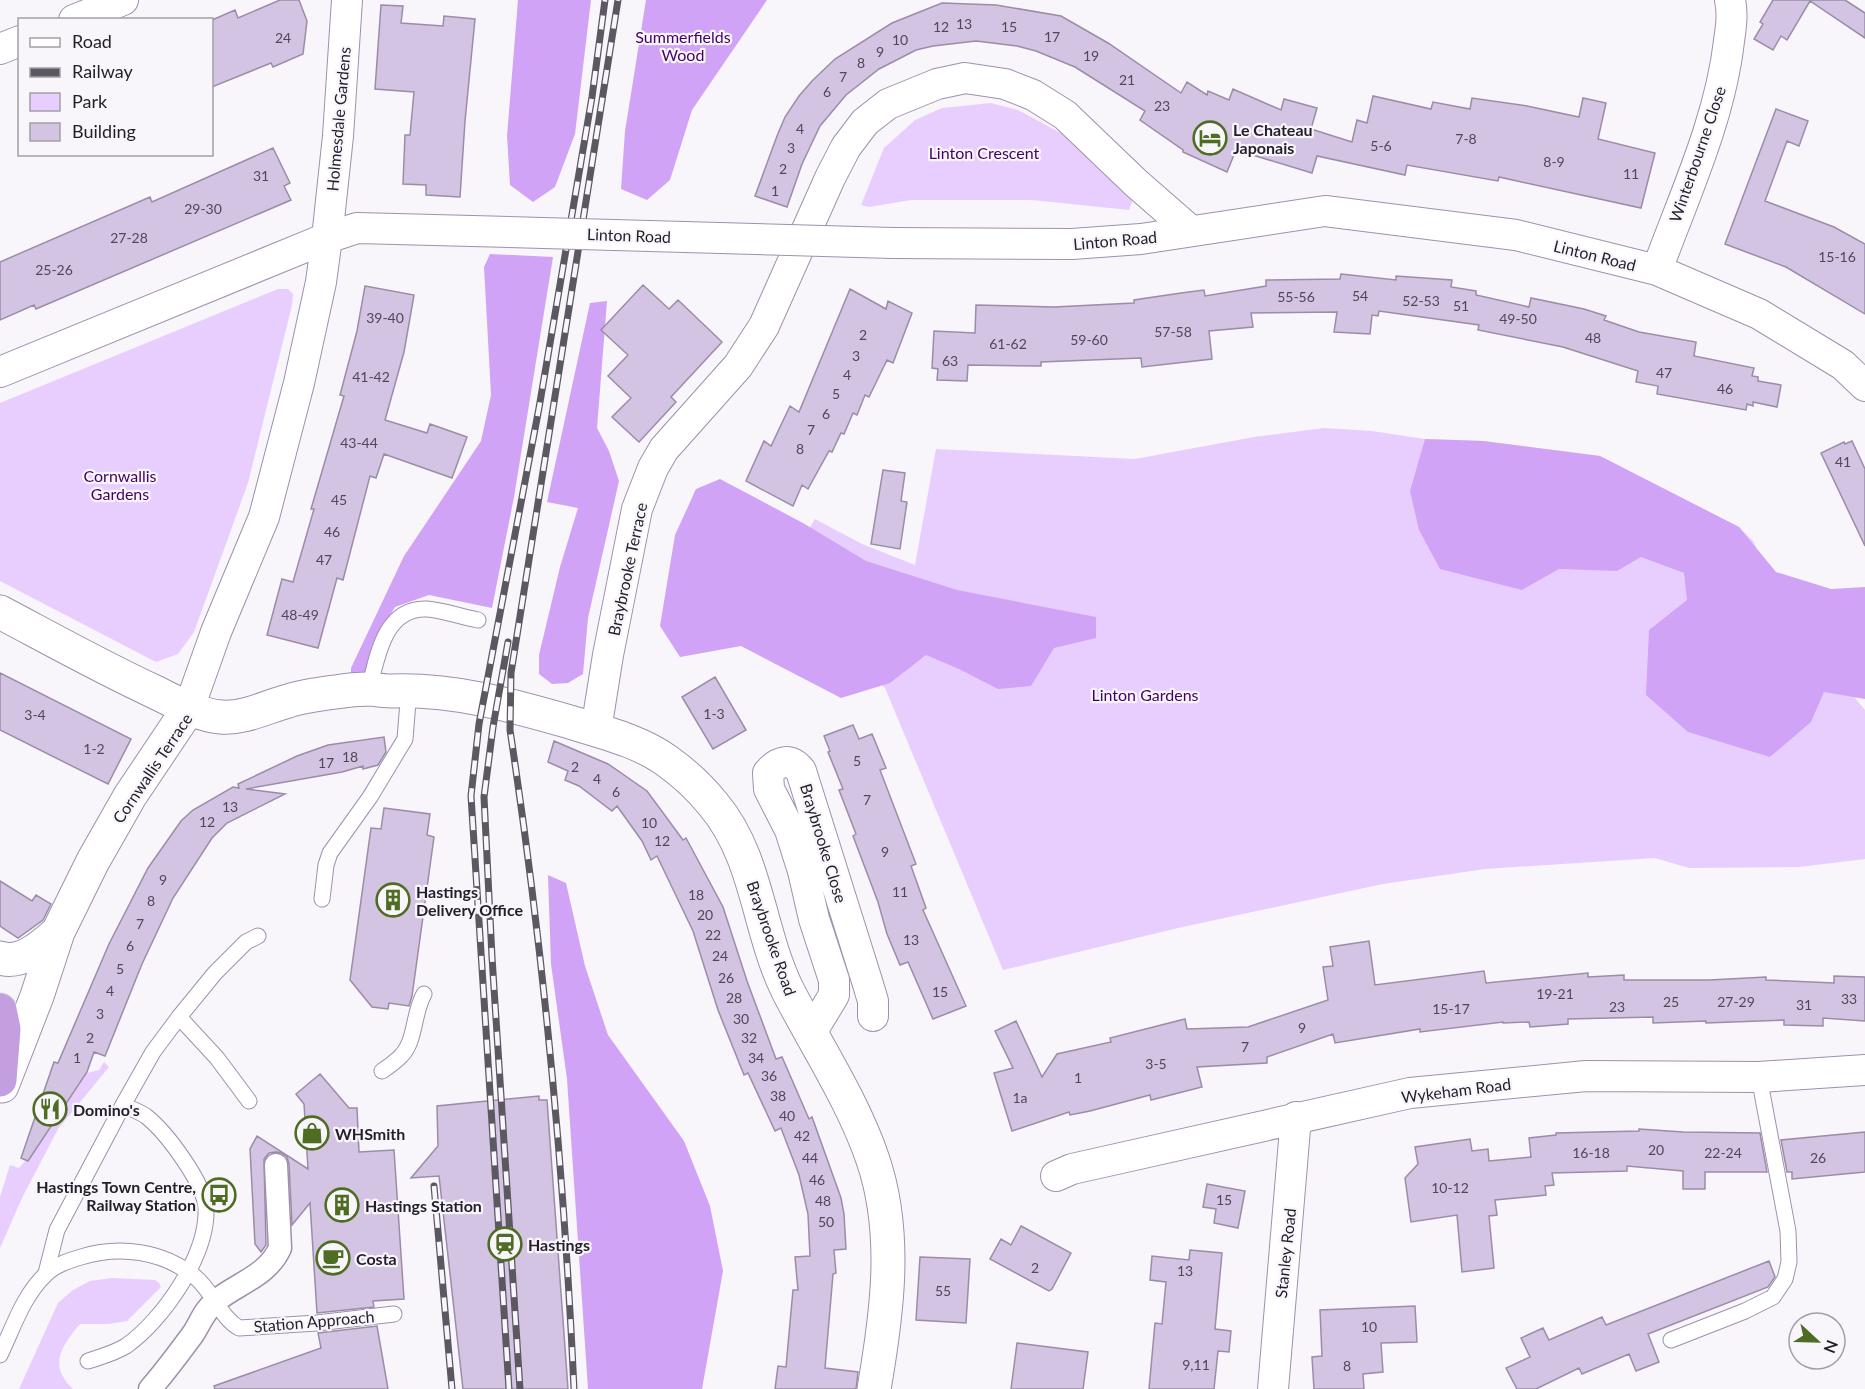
<svg xmlns="http://www.w3.org/2000/svg" width="1865" height="1389" font-family="Lato,sans-serif">
<style>
.green{fill:#e8ceff}
.forest{fill:#d1a3f7}
.building{fill:#d4c4e3;stroke:#9b8ca8;stroke-width:1.5}
.lines{fill:none;stroke-linecap:round;stroke-linejoin:round}
.service-casing{stroke:#9f90ad;stroke-width:17}
.pedestrian-casing{stroke:#9f90ad;stroke-width:25}
.minor-casing{stroke:#9f90ad;stroke-width:32}
.tertiary-casing{stroke:#9f90ad;stroke-width:35}
.trunk-casing{stroke:#d3d2d4;stroke-width:35}
.service{stroke:#fff;stroke-width:15}
.pedestrian{stroke:#fff;stroke-width:22}
.minor{stroke:#fff;stroke-width:30}
.tertiary{stroke:#fff;stroke-width:33}
.trunk{stroke:#c39fe0;stroke-width:33}
.rail-casing{stroke:#5c5862;stroke-width:7}
.rail{stroke:#f8f5fb;stroke-width:4.5;stroke-dasharray:14;stroke-linecap:butt}
.minor-bridge-casing{stroke:#9f90ad;stroke-width:32;stroke-linecap:butt}
.minor-bridge{stroke:#fff;stroke-width:30}
.labels{text-anchor:middle;dominant-baseline:central;stroke-width:4.5;stroke-linejoin:round;paint-order:stroke}
.number-label{font-size:14px;fill:#4f4858}
.park-label{font-size:16px;fill:#450068;stroke:#f8f5fb}
.street-label{font-size:16px;fill:#231e29;stroke:#f8f5fb}
.poi-label{font-size:16px;font-weight:bold;fill:#231e29;stroke:#f8f5fb;text-anchor:start}
</style>
<rect width="100%" height="100%" fill="#f8f5fb"/>
<path class="green" d="M991,103L1018,110L1072,139L1133,199L1129,210L1032,200H911L869,207L861,205L884,148L915,120L942,108Z
M278,289H288L293,294L292,305L248,483L194,632L178,654L156,662L0,581V403Z
M1324,428L1372,431L1425,439L1483,441L1600,456L1739,527L1753,541L1792,622L1865,710V859L1799,867L1689,868L1655,858L1485,869L1383,884L1178,928L1003,970L885,688L853,661L779,578L815,519L862,544L915,565L936,449L1135,459L1254,437Z
M104,1062L109,1067L58,1129L22,1198L0,1248V1197L10,1165L19,1168L39,1145L87,1073L99,1070Z
M112,1278L155,1280L159,1283L161,1287L127,1321L108,1324H81L78,1326C60,1349 49,1366 73,1389H19L58,1303L73,1290L90,1281Z"/>
<path class="forest" d="M518,0H591L575,134L555,187L533,202L510,185L507,136Z
M646,0H767L692,110L670,180L647,200L621,189L625,131Z
M490,254L553,257L514,497L492,608L429,595L395,607L373,644L364,679L351,683V668L404,556L481,441L491,395L484,267Z
M607,301L597,428L609,451L619,481L588,618L583,674L568,683L552,684L539,674V655L560,567L578,508L547,502L590,303Z
M1425,439L1483,441L1600,456L1739,527L1776,572L1831,589L1865,587V699L1824,692L1811,722L1770,757L1688,732L1646,695L1649,630L1687,600L1684,573L1641,557L1617,571L1559,569L1522,590L1440,569L1419,530L1410,491Z
M720,479L803,523L866,561L957,590L1096,617V638L1054,648L1031,686L998,689L959,669L926,655L890,683L841,698L741,646L680,657L660,626L675,535L696,489Z
M548,875L566,883L585,966L608,1035L684,1141L710,1206L723,1271L702,1389H588L567,1079L551,964Z"/>
<path class="building" d="M280,0H299L307,21L303,54L273,67L271,63L212,87V20L235,10L238,18Z
M1773,0H1845L1865,13V38L1810,1L1787,40L1781,36L1773,50L1754,39L1763,24L1760,22Z
M942,3L996,5L1061,16L1108,43L1181,93L1187,82L1207,95L1208,91L1229,100L1233,89L1281,110L1284,99L1317,108L1311,129L1352,142L1357,120L1367,123L1373,96L1431,109L1433,102L1470,109L1472,98L1527,106L1579,117L1583,98L1606,103L1598,139L1655,153L1641,208L1499,177L1498,181L1407,165L1405,175L1317,156L1312,173L1236,150L1227,172L1183,152V150L1140,120L1145,111L1075,67L1036,51L1017,46L976,41L933,46L916,50L879,69L846,95L820,126L802,164L787,207L755,196L777,136L785,117L799,96L812,81L835,59L892,23Z
M381,5L403,6L401,23L443,26L444,16L475,19L465,121L460,197L426,195V185L403,184L405,135H410L414,92L375,89Z
M1776,109L1808,121L1799,146L1787,141L1765,201L1834,227L1865,244V314L1786,267L1725,244Z
M273,148L290,183L284,186L291,200L36,309L34,305L0,320V262L150,197L152,202Z
M1341,274L1396,280V276L1452,280L1451,287L1476,291V295L1529,307L1531,298L1584,309L1606,316L1604,320L1639,332L1696,342L1694,356L1754,368L1752,376L1758,377V381L1781,385L1777,407L1753,402V406L1747,404L1746,410L1657,394L1658,386L1636,382L1638,371L1563,347L1478,330L1479,325L1379,311L1378,316L1372,315L1370,334L1334,332L1337,312L1251,313L1253,327L1209,331L1212,359L1142,367L1141,358L1041,362V366L968,365L967,381L937,380L938,369L932,368L934,331L975,333L976,305L1054,307L1134,303V300L1181,293L1204,290L1205,296L1266,286V280L1340,279Z
M643,285L669,309L678,300L722,342L671,397L676,402L639,442L612,417L631,398L608,376L628,355L601,330Z
M365,286L414,295L404,352L385,420L427,433L430,424L467,437L452,478L384,454L376,478L370,476L343,580L337,578L318,648L267,635L282,579L293,582L314,509H311L344,396L340,395L357,331Z
M850,289L886,309L888,301L912,313L893,363L887,360L869,397L865,395L857,415L853,413L844,434L841,433L832,452L829,451L808,489L802,485L793,506L746,481L764,441L771,446L790,406L799,412Z
M1852,441L1865,469V546L1821,453L1844,442L1845,444Z
M883,470L905,473L901,501L907,502L900,549L871,544Z
M0,673L131,739L108,784L0,730Z
M715,677L746,730L713,749L682,697Z
M853,725L859,739L872,734L886,768L880,770L916,864L911,866L926,908L923,910L966,1006L933,1019L908,962L900,965L887,934L878,902L853,836L856,834L839,790L843,789L828,752L830,751L824,736Z
M384,737L386,752L378,765L363,769V766L342,772L246,789L285,794L227,823L212,838L173,898L142,964L105,1056L94,1052L87,1072L28,1161L21,1158L54,1062L58,1063L109,944L148,868L181,821L193,810L233,787L239,788L238,784L297,756L328,745Z
M554,741L608,764L647,791L683,840L686,838L723,907L747,981L776,1059L782,1057L809,1119L812,1117L841,1198L844,1214L846,1249L834,1250L836,1273L833,1274L825,1368L858,1372L856,1389H775L778,1366L786,1367L793,1290H798L795,1257L810,1256L808,1214L799,1175L781,1128L775,1131L748,1073L744,1075L718,1010L693,931L657,856L651,860L642,841L617,806L612,811L579,786L565,780L568,771L548,762Z
M384,808L430,814L427,835L434,837L412,996L409,1006L389,1003L388,1009L372,1007L350,980L371,828L381,829Z
M0,881L32,901L36,895L51,904L43,920L18,938L0,926Z
M1369,941L1375,985L1484,971L1486,983L1588,973V977L1624,975V980H1709L1766,977V980L1834,983V976L1865,977V1021L1823,1018V1026L1784,1025V1020L1706,1023V1021L1653,1023V1017L1568,1019V1024L1530,1027L1529,1022L1503,1023V1022L1420,1032V1029L1335,1043L1333,1034L1267,1057V1063L1197,1067L1202,1087L1151,1100L1150,1095L1090,1111L1070,1115L1069,1112L1012,1131L994,1073L1013,1068L995,1031L1016,1021L1042,1077L1057,1054L1111,1042L1110,1038L1185,1019L1187,1029L1248,1027L1328,1000L1323,967L1333,966L1330,947Z
M320,1074L349,1108H357L359,1152L394,1150L404,1299L373,1301L374,1307L317,1313L310,1203L292,1225L289,1164L287,1157L282,1153L276,1152L269,1153L264,1159L266,1245L261,1252L255,1244L250,1149L257,1136L308,1169L304,1104L296,1094Z
M539,1096V1100H547L568,1389H463L439,1176L411,1178L438,1146L437,1106Z
M1639,1129L1683,1132L1760,1133L1767,1172H1705V1189H1683V1171L1627,1166V1171L1552,1173L1554,1185L1545,1186L1546,1195L1495,1200L1497,1215L1489,1216L1494,1268L1462,1272L1457,1215L1411,1222L1405,1178L1418,1164L1415,1147L1470,1139L1472,1151L1488,1149L1489,1161L1531,1157L1529,1138L1556,1135V1133L1639,1131Z
M1865,1132V1172L1792,1179V1172H1787L1781,1140Z
M1207,1184L1245,1191L1238,1228L1214,1223L1216,1209L1203,1207Z
M1021,1226L1071,1253L1052,1289L1049,1291L990,1259L1001,1239L1011,1245Z
M1190,1250L1222,1253L1215,1329L1231,1331L1229,1352L1218,1351L1214,1389H1149L1155,1323L1162,1324L1166,1282L1150,1280L1152,1256L1189,1260Z
M920,1257L970,1259L966,1323L916,1320Z
M1769,1261L1775,1277L1768,1287L1648,1334L1659,1362L1636,1371L1629,1354L1582,1374L1579,1368L1536,1389H1517L1506,1368L1530,1357L1521,1338L1543,1328L1549,1340L1602,1317L1606,1325Z
M1415,1306L1417,1342L1381,1343L1383,1372L1363,1374L1364,1389H1314L1312,1357L1322,1356L1320,1310Z
M377,1326L388,1389H215L214,1386L321,1348L318,1333Z
M1017,1343L1088,1352L1083,1389H1011Z"/>
<g class="lines">
<g class="service-casing">
<path id="service" d="M369,689C377,658 384,607 427,609C443,610 461,617 478,620
M322,899L326,865L330,853L370,797L405,739L409,689
M179,1017L217,1058L249,1101
M382,1071C388,1067 395,1062 401,1056C416,1041 413,1013 424,994
M46,1273L57,1230L123,1105L153,1052L179,1017L215,973L246,942L258,936
M1671,1340L1745,1311L1773,1297L1785,1279L1789,1262L1788,1231L1759,1077
M0,1355C13,1328 23,1296 45,1275C55,1265 68,1261 81,1257C120,1245 162,1251 194,1276C213,1291 220,1317 239,1328L317,1323L394,1314
M88,1361C100,1357 115,1353 126,1346C163,1320 208,1255 206,1208C204,1183 167,1133 147,1117C141,1112 131,1109 123,1105"/>
</g>
<g class="pedestrian-casing">
<path id="pedestrian" d="M150,1389C165,1372 179,1353 193,1334C201,1322 204,1310 217,1300C239,1283 268,1275 280,1248L276,1165"/>
</g>
<g class="minor-casing">
<path id="minor" d="M74,20L123,0
M0,49L20,41
M893,243L1072,244L1141,239L1325,211L1516,235L1657,270L1759,314L1843,365L1865,386
M1657,270C1684,196 1720,120 1729,41C1731,27 1733,14 1730,0
M0,372L327,238L357,228L472,231
M189,708L216,632L264,517L299,383L321,282L327,238L338,136L347,0
M596,730L608,655L637,509L653,468L664,449L738,366L764,326L830,178L846,147L865,122L888,104L937,84L965,78L1005,84L1033,95L1065,115L1136,183L1191,231
M811,1033L834,995V980L814,919L803,871L790,830L769,789L768,773C778,761 790,757 801,771L867,981L873,1001V1016
M1056,1176L1072,1169L1410,1093L1586,1076L1759,1077L1865,1070
M1273,1389L1296,1117"/>
</g>
<g class="tertiary-casing">
<path id="tertiary" d="M0,612C51,639 103,668 155,692C175,702 198,715 221,717C244,719 266,707 288,701C303,696 320,694 336,692C347,690 360,689 371,689C378,690 385,691 392,691C454,689 511,705 570,722C602,732 640,741 667,761C684,773 700,788 713,804C758,857 758,931 788,991C817,1047 853,1101 873,1160C898,1234 887,1314 874,1389
M0,958C22,965 43,945 58,932
M2,1086L37,996L58,932L93,861L130,796L189,708"/>
</g>
<g class="trunk-casing">
<path id="trunk" d="M0,1010L4,1029L0,1080"/>
</g>
<use href="#service" class="service"/>
<use href="#pedestrian" class="pedestrian"/>
<use href="#minor" class="minor"/>
<use href="#tertiary" class="tertiary"/>
<use href="#trunk" class="trunk"/>
<g class="rail-casing">
<path id="rail" d="M508,642L493,727L484,797L492,957L520,1389
M434,1186L452,1389
M509,1389L471,796L479,724L539,408L592,97L605,0
M574,1389C564,1169 543,948 510,730L511,673L618,0"/>
</g>
<use href="#rail" class="rail"/>
<g class="minor-bridge-casing">
<path id="minor-bridge" d="M472,231L893,243"/>
</g>
<use href="#minor-bridge" class="minor-bridge"/>
</g>
<defs>
<g id="hotel-ring" transform="scale(1.725)"><circle r="9.5" fill="#f8f5fb" stroke="#4e6d23" stroke-width="1.5"/><path d="M-6-4.5h1.5V1H6V5H4.5V3h-9V5H-6ZM-4 0a1.8 1.8 0 1 1 3.6 0ZM.5 0V-2.5h3Q6-2.5 6 0Z" fill="#4e6d23"/></g>
<g id="building-ring" transform="scale(1.725)"><circle r="9.5" fill="#f8f5fb" stroke="#4e6d23" stroke-width="1.5"/><path d="M-4-6H4V6H1V3H-1V6H-4ZM-2.5-4.3h1.7v1.8h-1.7ZM.8-4.3h1.7v1.8H.8ZM-2.5-1h1.7V.8h-1.7ZM.8-1h1.7V.8H.8Z" fill="#4e6d23"/></g>
<g id="restaurant-ring" transform="scale(1.725)"><circle r="9.5" fill="#f8f5fb" stroke="#4e6d23" stroke-width="1.5"/><path d="M-5-6h1v4h1v-4h1v4h1v-4h1v5L-1.5 .5V6h-2V.5L-5-1ZM5-6V6H3V1.5H1.5Q1.5-4 5-6Z" fill="#4e6d23"/></g>
<g id="shop-ring" transform="scale(1.725)"><circle r="9.5" fill="#f8f5fb" stroke="#4e6d23" stroke-width="1.5"/><path d="M-5-2.5h2.3a2.7 3.5 0 0 1 5.4 0H5L5.5 6h-11ZM-1.5-2.5h3a1.5 2.3 0 0 0-3 0Z" fill="#4e6d23"/></g>
<g id="bus-ring" transform="scale(1.725)"><circle r="9.5" fill="#f8f5fb" stroke="#4e6d23" stroke-width="1.5"/><path d="M-5-6H5V4H4V6H2V4H-2V6H-4V4H-5ZM-3.5-4V0h7V-4ZM-3.5 1.2v1.5H-2V1.2ZM2 1.2v1.5H3.5V1.2Z" fill="#4e6d23"/></g>
<g id="station-ring" transform="scale(1.725)"><circle r="9.5" fill="#f8f5fb" stroke="#4e6d23" stroke-width="1.5"/><path d="M-3-6H3Q5-6 5-4V2Q5 4 3 4L4.5 6H3L1.5 4h-3L-3 6H-4.5L-3 4Q-5 4-5 2V-4Q-5-6-3-6ZM-3.5-4v3h7v-3ZM-3.5 1v1.5H-2V1ZM2 1v1.5H3.5V1Z" fill="#4e6d23"/></g>
<g id="cafe-ring" transform="scale(1.725)"><circle r="9.5" fill="#f8f5fb" stroke="#4e6d23" stroke-width="1.5"/><path d="M-5.5-4.5H6V0H3Q3 3.5 0 3.5H-2.5Q-5.5 3.5-5.5 0ZM3-3.2v2h1.7v-2ZM-6 4.5H4V6H-6Z" fill="#4e6d23"/></g>
</defs>
<g fill-rule="evenodd">
<use href="#hotel-ring" x="1210" y="138"/>
<use href="#building-ring" x="393" y="900"/>
<use href="#restaurant-ring" x="50" y="1109"/>
<use href="#shop-ring" x="312" y="1133"/>
<use href="#bus-ring" x="219" y="1195"/>
<use href="#building-ring" x="342" y="1205"/>
<use href="#station-ring" x="505" y="1244"/>
<use href="#cafe-ring" x="333" y="1258"/>
</g>
<g class="labels">
<g class="number-label">
<text x="964" y="23">13</text>
<text x="941" y="26">12</text>
<text x="1009" y="26">15</text>
<text x="1052" y="36">17</text>
<text x="283" y="37">24</text>
<text x="900" y="39">10</text>
<text x="880" y="51">9</text>
<text x="1091" y="55">19</text>
<text x="861" y="62">8</text>
<text x="843" y="76">7</text>
<text x="1127" y="79">21</text>
<text x="827" y="91">6</text>
<text x="1162" y="105">23</text>
<text x="800" y="128">4</text>
<text x="1466" y="138">7-8</text>
<text x="1381" y="145">5-6</text>
<text x="791" y="147">3</text>
<text x="1554" y="161">8-9</text>
<text x="783" y="168">2</text>
<text x="1631" y="173">11</text>
<text x="261" y="175">31</text>
<text x="775" y="190">1</text>
<text x="203" y="208">29-30</text>
<text x="129" y="237">27-28</text>
<text x="1837" y="256">15-16</text>
<text x="54" y="269">25-26</text>
<text x="1360" y="295">54</text>
<text x="1296" y="296">55-56</text>
<text x="1421" y="300">52-53</text>
<text x="1461" y="305">51</text>
<text x="385" y="317">39-40</text>
<text x="1518" y="318">49-50</text>
<text x="1173" y="331">57-58</text>
<text x="863" y="334">2</text>
<text x="1593" y="337">48</text>
<text x="1089" y="339">59-60</text>
<text x="1008" y="343">61-62</text>
<text x="856" y="355">3</text>
<text x="950" y="360">63</text>
<text x="1664" y="372">47</text>
<text x="847" y="374">4</text>
<text x="371" y="376">41-42</text>
<text x="1725" y="388">46</text>
<text x="836" y="393">5</text>
<text x="826" y="413">6</text>
<text x="811" y="429">7</text>
<text x="359" y="442">43-44</text>
<text x="800" y="448">8</text>
<text x="1843" y="461">41</text>
<text x="339" y="499">45</text>
<text x="332" y="531">46</text>
<text x="324" y="559">47</text>
<text x="300" y="614">48-49</text>
<text x="714" y="713">1-3</text>
<text x="35" y="714">3-4</text>
<text x="94" y="748">1-2</text>
<text x="350" y="756">18</text>
<text x="857" y="760">5</text>
<text x="326" y="762">17</text>
<text x="575" y="766">2</text>
<text x="597" y="778">4</text>
<text x="616" y="791">6</text>
<text x="867" y="799">7</text>
<text x="230" y="806">13</text>
<text x="207" y="821">12</text>
<text x="649" y="822">10</text>
<text x="662" y="840">12</text>
<text x="885" y="851">9</text>
<text x="163" y="879">9</text>
<text x="900" y="891">11</text>
<text x="696" y="894">18</text>
<text x="151" y="900">8</text>
<text x="705" y="914">20</text>
<text x="140" y="923">7</text>
<text x="713" y="934">22</text>
<text x="911" y="939">13</text>
<text x="130" y="945">6</text>
<text x="720" y="955">24</text>
<text x="120" y="968">5</text>
<text x="726" y="977">26</text>
<text x="110" y="990">4</text>
<text x="940" y="991">15</text>
<text x="1555" y="993">19-21</text>
<text x="734" y="997">28</text>
<text x="1849" y="998">33</text>
<text x="1671" y="1001">25</text>
<text x="1736" y="1001">27-29</text>
<text x="1804" y="1004">31</text>
<text x="1617" y="1006">23</text>
<text x="1451" y="1008">15-17</text>
<text x="100" y="1013">3</text>
<text x="741" y="1018">30</text>
<text x="1302" y="1027">9</text>
<text x="90" y="1037">2</text>
<text x="749" y="1037">32</text>
<text x="1245" y="1046">7</text>
<text x="77" y="1057">1</text>
<text x="756" y="1057">34</text>
<text x="1156" y="1063">3-5</text>
<text x="769" y="1075">36</text>
<text x="1078" y="1077">1</text>
<text x="778" y="1095">38</text>
<text x="1020" y="1097">1a</text>
<text x="787" y="1115">40</text>
<text x="802" y="1135">42</text>
<text x="1656" y="1149">20</text>
<text x="1591" y="1152">16-18</text>
<text x="1723" y="1152">22-24</text>
<text x="810" y="1157">44</text>
<text x="1818" y="1157">26</text>
<text x="817" y="1179">46</text>
<text x="1450" y="1187">10-12</text>
<text x="1224" y="1199">15</text>
<text x="823" y="1200">48</text>
<text x="826" y="1221">50</text>
<text x="1035" y="1267">2</text>
<text x="1185" y="1270">13</text>
<text x="943" y="1290">55</text>
<text x="1369" y="1326">10</text>
<text x="1196" y="1364">9,11</text>
<text x="1347" y="1365">8</text>
</g>
<g class="park-label">
<text x="683" y="36">Summerfields<tspan x="683" dy="18">Wood</tspan></text>
<text x="984" y="152">Linton Crescent</text>
<text x="120" y="475">Cornwallis<tspan x="120" dy="18">Gardens</tspan></text>
<text x="1145" y="694">Linton Gardens</text>
</g>
<g class="street-label">
<text transform="translate(338 119) rotate(-85)">Holmesdale Gardens</text>
<text transform="translate(1697 154) rotate(-71)">Winterbourne Close</text>
<text transform="translate(629 235) rotate(2)">Linton Road</text>
<text transform="translate(1115 240) rotate(-5)">Linton Road</text>
<text transform="translate(1595 255) rotate(14)">Linton Road</text>
<text transform="translate(627 569) rotate(-78)">Braybrooke Terrace</text>
<text transform="translate(152 768) rotate(-56)">Cornwallis Terrace</text>
<text transform="translate(824 843) rotate(73)">Braybrooke Close</text>
<text transform="translate(772 938) rotate(71)">Braybrooke Road</text>
<text transform="translate(1456 1090) rotate(-7)">Wykeham Road</text>
<text transform="translate(1285 1253) rotate(-84)">Stanley Road</text>
<text transform="translate(314 1321) rotate(-5)">Station Approach</text>
</g>
<g class="poi-label">
<text x="1233" y="129">Le Chateau<tspan x="1233" dy="18">Japonais</tspan></text>
<text x="416" y="891">Hastings<tspan x="416" dy="18">Delivery Office</tspan></text>
<text x="73" y="1109">Domino's</text>
<text x="335" y="1133">WHSmith</text>
<text x="196" y="1186" text-anchor="end">Hastings Town Centre,<tspan x="196" dy="18">Railway Station</tspan></text>
<text x="365" y="1205">Hastings Station</text>
<text x="528" y="1244">Hastings</text>
<text x="356" y="1258">Costa</text>
</g>
</g>
<rect x="18" y="18" width="195" height="138" fill="#f8f5fb" stroke="#a39fa7" stroke-width="1.5"/>
<rect x="30" y="38" width="30" height="9" fill="#ffffff" stroke="#a39fa7" stroke-width="1.5"/>
<text x="72" y="48" font-size="18" fill="#231e29">Road</text>
<rect x="30" y="68" width="30" height="9" fill="#5c5862" stroke="#a39fa7" stroke-width="1.5"/>
<text x="72" y="78" font-size="18" fill="#231e29">Railway</text>
<rect x="30" y="93" width="30" height="18" fill="#e8ceff" stroke="#a39fa7" stroke-width="1.5"/>
<text x="72" y="108" font-size="18" fill="#231e29">Park</text>
<rect x="30" y="123" width="30" height="18" fill="#d4c4e3" stroke="#a39fa7" stroke-width="1.5"/>
<text x="72" y="138" font-size="18" fill="#231e29">Building</text>
<g transform="translate(1817 1341) rotate(112)"><circle r="28" fill="#f8f5fb" stroke="#a39fa7" stroke-width="1.5"/>
<path d="M0-4.5L10 22L0 15L-10 22Z" fill="#4e6d23"/>
<text y="-9" font-size="16" font-weight="bold" text-anchor="middle" fill="#231e29">N</text>
</g>
</svg>
